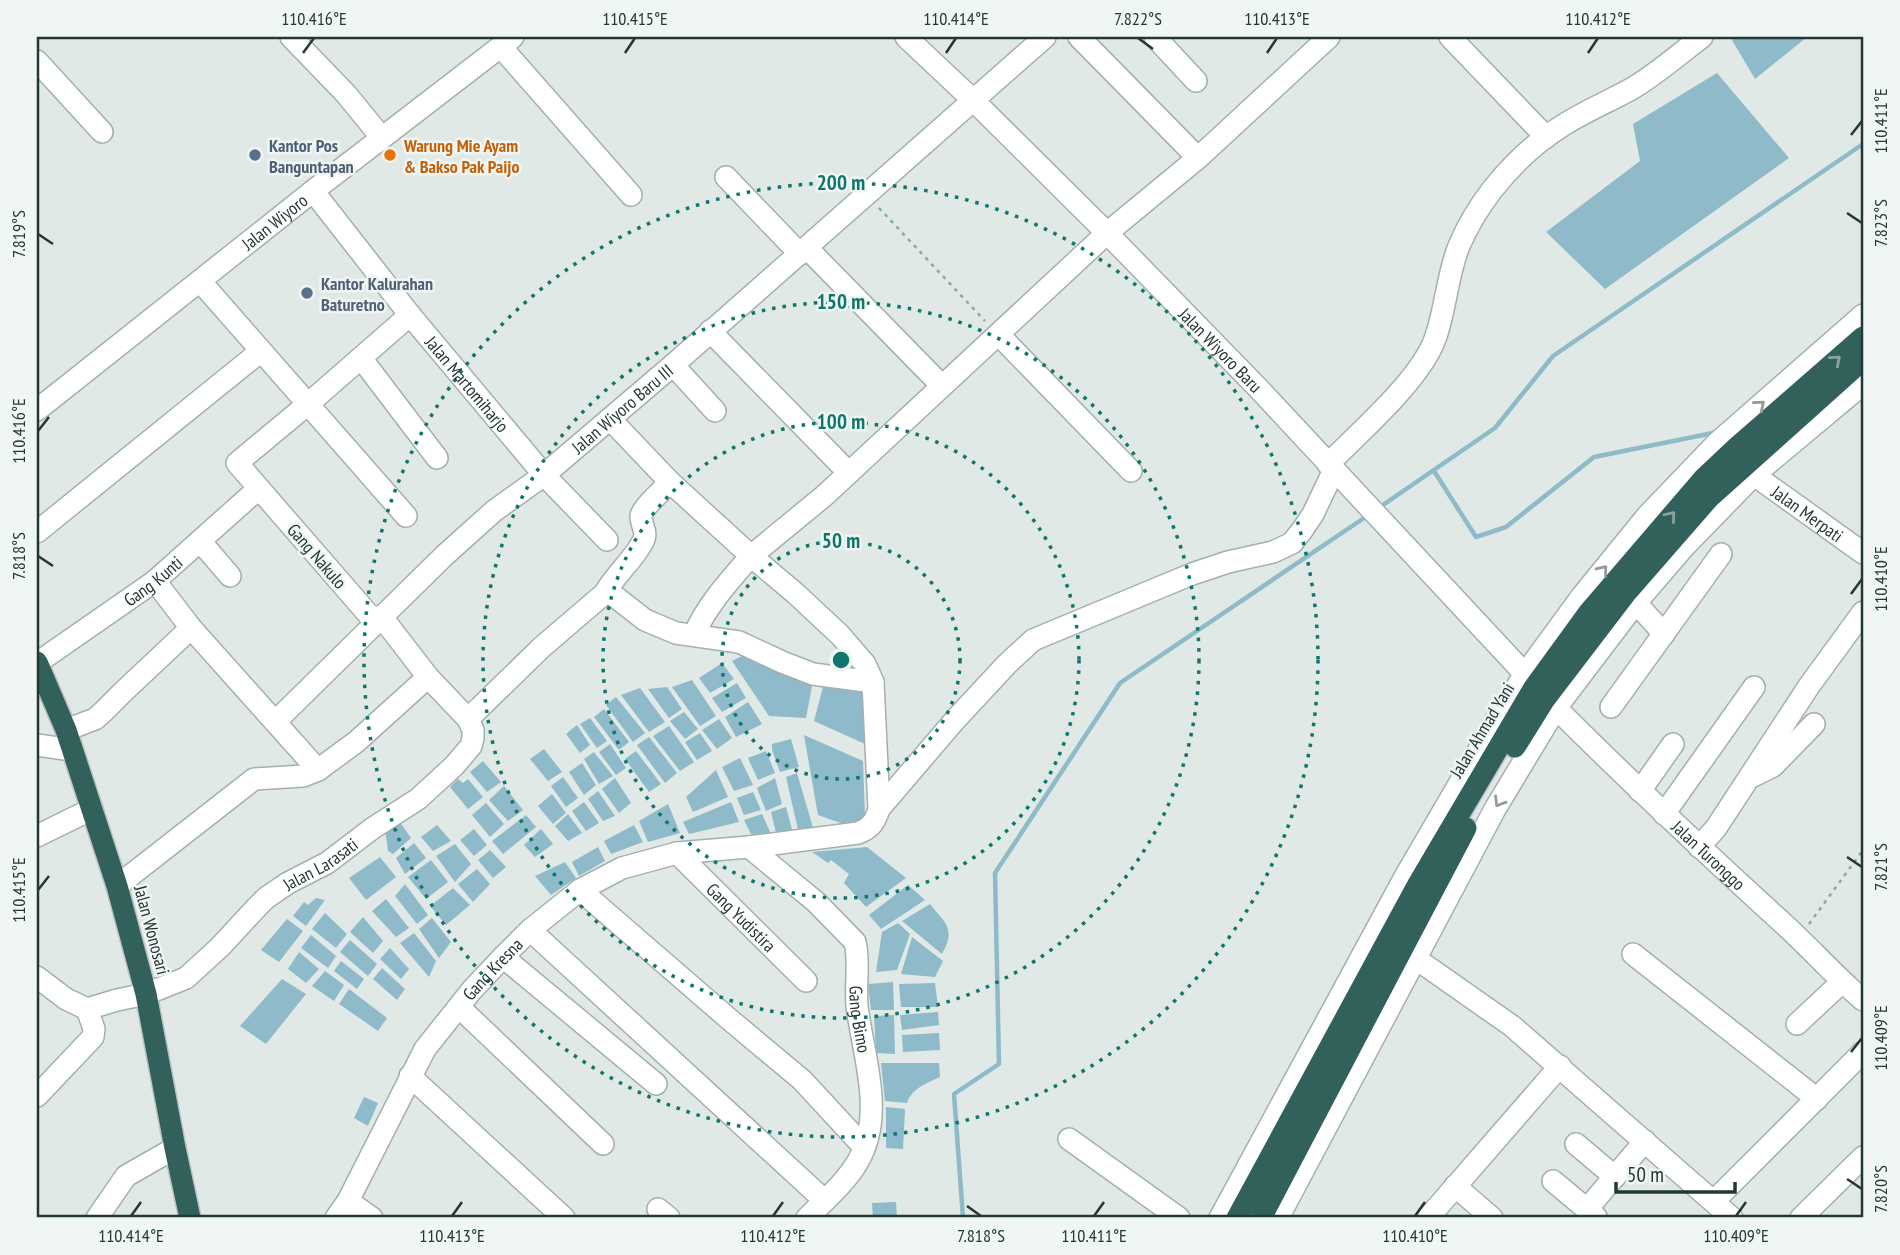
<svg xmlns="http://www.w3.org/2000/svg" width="1900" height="1255" font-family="'PT Sans Narrow',sans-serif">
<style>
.water{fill:#8ebac9}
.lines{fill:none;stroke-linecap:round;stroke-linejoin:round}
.stream{stroke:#8ebac9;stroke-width:4.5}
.minor-casing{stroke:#a4b0ad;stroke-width:24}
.highway-casing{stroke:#bdc3c2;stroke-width:24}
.path{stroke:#84aaa2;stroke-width:2.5;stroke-dasharray:3.5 5;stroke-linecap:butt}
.minor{stroke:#fff;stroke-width:21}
.highway{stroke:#32615c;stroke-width:21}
.oneway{stroke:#88a4a0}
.oneway2{stroke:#919c9a}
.ticks{fill:none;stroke:#233834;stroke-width:2.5}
.ring{fill:none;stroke:#0f766e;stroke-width:3.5;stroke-dasharray:3.5 7}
.service-dot{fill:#5c6f8a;stroke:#f0f6f4;stroke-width:2.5}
.food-dot{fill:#e8710a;stroke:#f0f6f4;stroke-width:2.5}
.labels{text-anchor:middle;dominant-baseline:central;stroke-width:5;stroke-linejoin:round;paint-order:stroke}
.service-label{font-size:18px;font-weight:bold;fill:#4e5e75;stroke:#f0f6f4;text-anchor:start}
.food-label{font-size:18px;font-weight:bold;fill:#c56008;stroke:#f0f6f4;text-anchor:start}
.street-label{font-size:18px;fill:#233834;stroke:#f0f6f4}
.centre{fill:#0f766e;stroke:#f0f6f4;stroke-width:3.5}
.ring-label{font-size:21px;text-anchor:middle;font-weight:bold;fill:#0f766e;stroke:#f0f6f4;stroke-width:5;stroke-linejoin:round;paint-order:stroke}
.neatline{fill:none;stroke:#233834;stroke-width:2.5}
.ticks-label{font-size:18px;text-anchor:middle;fill:#233834}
</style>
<rect width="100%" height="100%" fill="#e0e9e6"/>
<path class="water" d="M1735,37H1807L1755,79L1732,40Z
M1717,73L1789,158L1605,289L1546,232L1640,161L1633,124Z
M748,653L813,681L806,718L769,716L732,661Z
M722,663L734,679L710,693L699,678Z
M692,680L716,716L700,726L672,687Z
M737,683L746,698L722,712L712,698Z
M824,683L867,690L865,744L814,721Z
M667,687L682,709L669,718L648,689Z
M640,688L665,722L649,732L621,695Z
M616,697L645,733L633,742L606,705Z
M748,702L762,724L736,737L725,717Z
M604,709L629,742L619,750L594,717Z
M684,712L698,729L685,739L670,721Z
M590,718L607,741L597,748L580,724Z
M719,719L732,738L717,749L702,730Z
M577,725L590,745L580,753L566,734Z
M669,726L694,762L680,771L653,736Z
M700,733L712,751L697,760L685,742Z
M804,735L863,761L865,818L852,827L818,815Z
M649,737L677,773L665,783L637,745Z
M791,739L799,767L780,772L772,750V744Z
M610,744L626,768L616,775L599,752Z
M544,749L562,772L548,781L530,759Z
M636,751L661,784L649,792L625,759Z
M766,751L775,773L758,780L748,758Z
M594,752L613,776L599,784L584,759Z
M740,758L753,785L734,791L722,767Z
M483,761L501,782L487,792L470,772Z
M582,763L596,785L584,795L569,772Z
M716,770L728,797L693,812L686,797Z
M797,773L814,831L799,834L786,777Z
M563,777L578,798L566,807L551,786Z
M615,778L631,803L619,813L602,789Z
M775,778L782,804L766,811L757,788Z
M458,779L463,783L468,779L483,797L468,809L450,787Z
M504,786L523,810L508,821L489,800Z
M598,791L615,816L603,821L588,799Z
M753,792L761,810L744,815L737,798Z
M552,794L566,813L553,824L538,806Z
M584,802L599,823L586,831L572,811Z
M731,802L739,822L689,834L683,822Z
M486,803L504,824L490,837L472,815Z
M668,804L680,833L648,842L639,821Z
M786,807L794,837H777L771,812Z
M568,814L582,833L568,841L555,826Z
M762,814L771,834L754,840L744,820Z
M526,815L536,827L503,854L492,841Z
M399,821L411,838L393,854L388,851L385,829Z
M437,825L451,841L433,851L421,837Z
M634,825L643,842L611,854L604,841Z
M474,829L487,845L474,856L460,840Z
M541,829L553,844L535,857L524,845Z
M414,843L426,858L405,874L396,858Z
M455,844L471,864L455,882L436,856Z
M598,847L605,861L579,876L572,862Z
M867,847L906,878L866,907L844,883L849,874L831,860L828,863L812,852Z
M490,850L506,867L493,878L478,860Z
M380,857L396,877L366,900L349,878Z
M431,860L448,882L426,899L408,877Z
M565,862L576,878L551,895L535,876Z
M477,869L490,884L473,902L458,884Z
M405,884L428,915L417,924L395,896Z
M908,885L925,900L881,929L869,915Z
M453,888L470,905L446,925L430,906Z
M316,898L325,900L306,926L293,916L304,902L308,905Z
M386,899L409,928L396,937L372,911Z
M930,904C946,924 956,929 942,954L902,921Z
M325,913L347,934L336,948L312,929Z
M363,917L383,941L373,953L350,932Z
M432,918L451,942L439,958L419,929Z
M287,919L303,931L279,962L261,950Z
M898,923L910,934L897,970L876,972L882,932Z
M414,933L436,961L429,977L400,943Z
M311,935L336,956L328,968L301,948Z
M912,937L943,961L935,977L901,974Z
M350,940L377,964L368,976L340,952Z
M390,948L409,969L401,979L380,959Z
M299,952L319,969L306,983L288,969Z
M341,961L364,979L357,989L334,971Z
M382,968L405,989L397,1000L373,979Z
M325,971L344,985L334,1001L312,986Z
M282,979L306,994L266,1044L240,1026Z
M893,982L894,1010H871L868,984Z
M935,983L938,1007H901L899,984Z
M349,989L387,1018L378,1031L339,1004Z
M938,1012L939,1025L902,1030L900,1015Z
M894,1015L895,1054L876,1053L874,1016Z
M939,1033L940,1050L903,1052L902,1035Z
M881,1063H939L940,1077C927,1083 911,1089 907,1103L885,1101Z
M364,1097L378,1103L368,1126L354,1118Z
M886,1107L905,1109L903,1149L886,1148Z
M896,1202L897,1218H873L872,1203Z"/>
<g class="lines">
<path class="stream" d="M1434,471L1476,537L1506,527L1594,457L1718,432
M1377,509L1495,428L1553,356L1863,144
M963,1218L954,1094L999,1064L995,873L1120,683L1367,516"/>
<g class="minor-casing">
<g id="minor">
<path d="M291,37L346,94L382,138"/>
<path id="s1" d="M906,37L974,101L1107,233L1259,389L1525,674"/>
<path d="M1079,37L1198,158"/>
<path d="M1155,37L1196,81"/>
<path d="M1450,37L1546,137"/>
<path d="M501,47L631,195"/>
<path d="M37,61L102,132"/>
<path d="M726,177L800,254"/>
<path id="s2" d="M313,191L410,315L544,475L607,540"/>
<path d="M807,248L942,386"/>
<path d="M200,281L406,516"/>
<path d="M710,331L849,473"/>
<path d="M999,335L1131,471"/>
<path d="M361,358L437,458"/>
<path d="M673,365L715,411"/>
<path id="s3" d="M37,410L313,191L513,37"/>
<path d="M610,419L670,482L751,556L824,496L1107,233L1198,158L1329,37"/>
<path d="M1328,464C1360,432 1420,380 1435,339C1446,309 1447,275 1459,246C1467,227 1479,207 1492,190C1511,166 1536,142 1562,126C1585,111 1610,101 1633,88C1658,73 1679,54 1702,37"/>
<path id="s4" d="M1754,475L1863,553"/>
<path d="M37,532L261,351"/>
<path d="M200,541L230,576"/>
<path d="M155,581L191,628L318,770"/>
<path d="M605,593C615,575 633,560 642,543C649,532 641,527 641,516C642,508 664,489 670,482"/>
<path d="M1628,594L1664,634"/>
<path d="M375,622L237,463L308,404L410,315"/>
<path id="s5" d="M37,663L155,581L249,497L259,490"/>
<path d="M1611,707L1721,554"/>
<path id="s6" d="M1556,708C1631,783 1708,855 1786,926C1812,950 1836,977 1863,1000"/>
<path d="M468,719L542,647L605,593L613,595L645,620L676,633L739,642L782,662L813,674L873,682"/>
<path id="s7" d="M276,721L445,555L494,511L544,475L673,365L1045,37"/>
<path d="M66,730L95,719L103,712L124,691L191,628"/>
<path d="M37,745L72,750"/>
<path d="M1753,776L1773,766L1814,724"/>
<path d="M1640,791L1673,744"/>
<path d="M879,809L955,720L1007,664L1033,640L1192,574L1228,562L1273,552L1292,543L1303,529L1313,514L1334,470"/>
<path d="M1664,814L1754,687"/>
<path d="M37,836L92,809"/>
<path id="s8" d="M749,847L816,902L855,942C860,962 855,984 857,1006C863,1056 886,1115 857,1163C845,1183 824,1201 807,1218"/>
<path d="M1699,847L1716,828L1809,686L1863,612"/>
<path id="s9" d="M677,853L806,981"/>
<path d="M117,886L254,779L303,776L318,770L356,742L428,677"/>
<path d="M580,890L729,1019L802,1080L864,1147"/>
<path d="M530,930L824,1200"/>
<path d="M1633,954L1817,1099"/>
<path d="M503,957L656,1084"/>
<path d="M1415,958L1512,1026L1732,1218"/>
<path id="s10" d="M37,977L66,999L87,1009L117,1000L146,994L186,978L220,947L257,907L266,898L288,883L327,863L373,828L418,799L454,766L471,746L473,738V730L468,719L428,677L381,616"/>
<path d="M459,1007L603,1144"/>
<path d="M1797,1024L1842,982"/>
<path d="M410,1076L564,1218"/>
<path d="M37,1096L93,1037L94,1029L87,1009"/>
<path d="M1069,1139L1179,1218"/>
<path d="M1576,1144L1615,1177"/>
<path d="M1553,1181L1596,1217"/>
<path d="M1455,1186L1492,1218"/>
<path d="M348,1201L372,1218"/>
<path d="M1714,1201L1863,1052"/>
<path d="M658,1209L669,1218"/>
<path d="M1587,1209L1645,1141"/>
<path d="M97,1218L126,1176L175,1148"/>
<path id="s11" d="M336,1218L348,1201L425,1049L472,990L503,957L530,930L580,890L622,868L677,853L749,847L858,833C871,828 875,822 879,809L873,682L865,664L840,635L795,593L751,556C730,580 706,606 694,635"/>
<path d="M1220,1218L1406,875L1504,707L1525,674L1582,596L1647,516L1717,443L1863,315"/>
<path d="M1278,1218L1495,809L1556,708L1635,604L1684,547L1754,475L1863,384"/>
<path d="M1428,1218L1560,1066"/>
<path d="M1801,1218L1863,1157"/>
</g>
</g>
<g class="highway-casing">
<path id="highway" d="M37,662L66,730L117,886L146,994L175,1148L190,1218
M1515,747L1545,699L1626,593L1709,498L1863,360
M1237,1218L1418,884L1533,689L1589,612L1703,479L1737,447L1863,337
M1261,1218L1466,828"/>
</g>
<path class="path" d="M879,208L985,321
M1809,924L1863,850"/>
<use href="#minor" class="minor"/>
<use href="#highway" class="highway"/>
</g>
<defs><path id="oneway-chevron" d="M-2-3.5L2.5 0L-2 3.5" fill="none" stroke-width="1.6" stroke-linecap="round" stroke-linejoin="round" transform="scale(1.75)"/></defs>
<g class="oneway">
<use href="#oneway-chevron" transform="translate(1836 360) rotate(-41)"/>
<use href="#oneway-chevron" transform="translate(1671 516) rotate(-50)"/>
</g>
<g class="oneway2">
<use href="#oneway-chevron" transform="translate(1760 405) rotate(-41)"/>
<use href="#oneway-chevron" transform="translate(1603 570) rotate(-51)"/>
<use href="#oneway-chevron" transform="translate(1499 802) rotate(121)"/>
</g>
<path class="ticks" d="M1138,38L1153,49M303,53L314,38M625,53L635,38M946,53L956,38M1267,53L1277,38M1588,53L1598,38M1851,135L1862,121M1847,213L1862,223M38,234L53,244M38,431L49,417M38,556L53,566M1851,594L1862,579M1847,857L1862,867M38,890L49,876M1851,1052L1862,1038M1847,1179L1862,1189M967,1206L981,1216M131,1216L141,1202M452,1216L462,1202M773,1216L783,1202M1094,1216L1104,1202M1415,1216L1425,1202M1736,1216L1746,1202"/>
<g class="ring">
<circle cx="841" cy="660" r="119"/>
<circle cx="841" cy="660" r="238"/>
<circle cx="841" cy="660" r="358"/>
<circle cx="841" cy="660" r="477"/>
</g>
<g class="service-dot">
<circle cx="255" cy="155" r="7"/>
<circle cx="307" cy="293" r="7"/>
</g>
<circle class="food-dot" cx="390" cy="155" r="7"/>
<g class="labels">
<g class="service-label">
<text x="269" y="145">Kantor Pos<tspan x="269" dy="21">Banguntapan</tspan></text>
<text x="321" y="283">Kantor Kalurahan<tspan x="321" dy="21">Baturetno</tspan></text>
</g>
<g class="food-label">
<text x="404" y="145">Warung Mie Ayam<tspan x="404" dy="21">&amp; Bakso Pak Paijo</tspan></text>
</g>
<g class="street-label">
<text stroke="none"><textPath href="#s3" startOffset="303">Jalan Wiyoro</textPath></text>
<text stroke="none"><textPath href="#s1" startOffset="444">Jalan Wiyoro Baru</textPath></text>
<text stroke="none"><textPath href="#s2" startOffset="247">Jalan Martomiharjo</textPath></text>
<text stroke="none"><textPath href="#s7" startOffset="467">Jalan Wiyoro Baru III</textPath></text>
<text stroke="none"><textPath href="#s4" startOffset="66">Jalan Merpati</textPath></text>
<text transform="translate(317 556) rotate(49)">Gang Nakulo</text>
<text stroke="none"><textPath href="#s5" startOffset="142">Gang Kunti</textPath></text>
<text transform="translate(1482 730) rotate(-59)">Jalan Ahmad Yani</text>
<text stroke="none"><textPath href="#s6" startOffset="212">Jalan Turonggo</textPath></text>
<text stroke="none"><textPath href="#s10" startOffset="341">Jalan Larasati</textPath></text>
<text stroke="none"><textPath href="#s9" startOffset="91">Gang Yudistira</textPath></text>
<text transform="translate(152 930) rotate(75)">Jalan Wonosari</text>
<text stroke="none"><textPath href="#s11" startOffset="296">Gang Kresna</textPath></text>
<text stroke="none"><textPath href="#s8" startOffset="220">Gang Bimo</textPath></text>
</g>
</g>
<circle cx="841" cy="660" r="10" class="centre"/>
<g class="ring-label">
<text x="841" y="190">200 m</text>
<text x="841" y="309">150 m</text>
<text x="841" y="429">100 m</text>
<text x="841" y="548">50 m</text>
</g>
<rect width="1900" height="1255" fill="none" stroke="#f0f6f4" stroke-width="77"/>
<path d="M1616 1182v10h119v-10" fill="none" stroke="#233834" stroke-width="3.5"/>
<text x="1627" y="1182" font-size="21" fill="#233834" stroke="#f0f6f4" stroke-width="5" paint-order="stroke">50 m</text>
<rect x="38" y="38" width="1824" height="1178" class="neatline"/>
<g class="ticks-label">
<text x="314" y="25">110.416°E</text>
<text x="635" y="25">110.415°E</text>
<text x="956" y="25">110.414°E</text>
<text x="1138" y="25">7.822°S</text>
<text x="1277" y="25">110.413°E</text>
<text x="1598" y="25">110.412°E</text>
<text transform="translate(1881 121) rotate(-90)" y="6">110.411°E</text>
<text transform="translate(1881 223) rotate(-90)" y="6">7.823°S</text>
<text transform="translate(19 234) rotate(-90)" y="6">7.819°S</text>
<text transform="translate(19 431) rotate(-90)" y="6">110.416°E</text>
<text transform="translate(19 556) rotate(-90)" y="6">7.818°S</text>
<text transform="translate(1881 579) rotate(-90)" y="6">110.410°E</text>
<text transform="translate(1881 867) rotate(-90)" y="6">7.821°S</text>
<text transform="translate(19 890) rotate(-90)" y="6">110.415°E</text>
<text transform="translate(1881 1038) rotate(-90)" y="6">110.409°E</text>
<text transform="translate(1881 1189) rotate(-90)" y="6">7.820°S</text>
<text x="131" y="1242">110.414°E</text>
<text x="452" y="1242">110.413°E</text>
<text x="773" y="1242">110.412°E</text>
<text x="981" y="1242">7.818°S</text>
<text x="1094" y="1242">110.411°E</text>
<text x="1415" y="1242">110.410°E</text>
<text x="1736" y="1242">110.409°E</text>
</g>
</svg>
